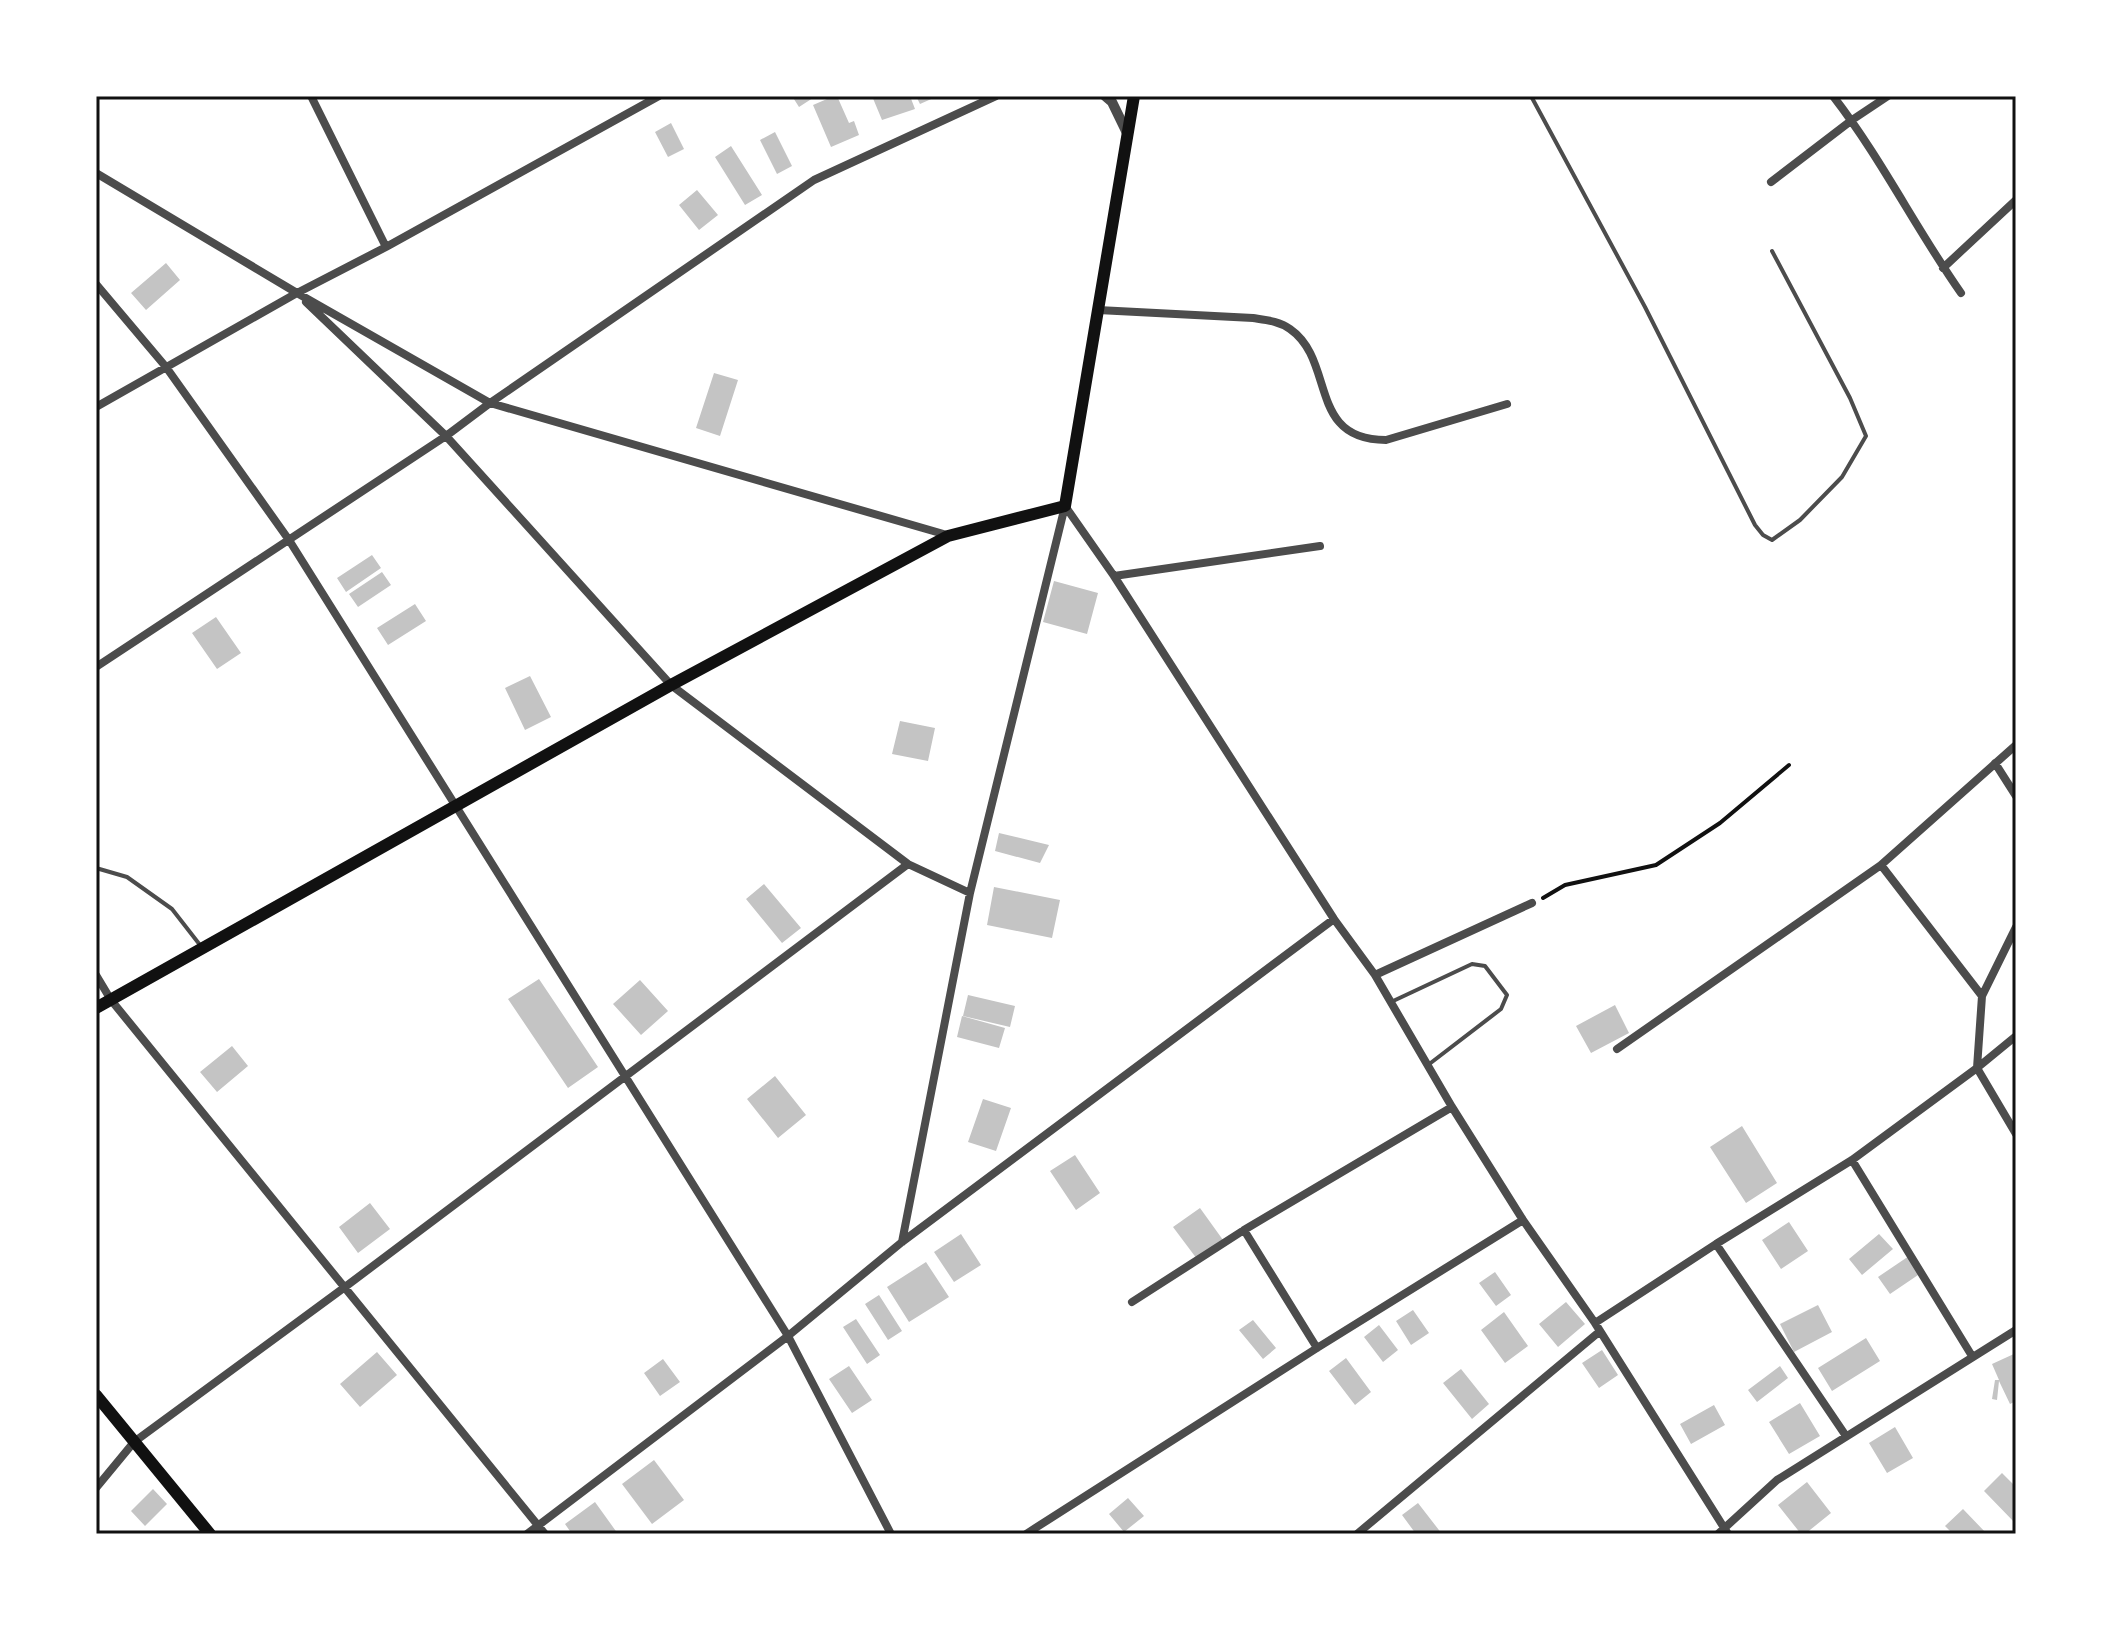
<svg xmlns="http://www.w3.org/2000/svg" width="2112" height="1630" font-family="Barlow,sans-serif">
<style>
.building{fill:#c4c4c4}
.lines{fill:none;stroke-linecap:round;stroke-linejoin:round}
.path{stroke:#111;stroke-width:4}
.service{stroke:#4c4c4c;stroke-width:4}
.minor{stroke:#4c4c4c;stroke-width:8}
.tertiary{stroke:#4c4c4c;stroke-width:10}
.secondary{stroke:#111;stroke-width:12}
.neatline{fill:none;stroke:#111;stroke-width:3}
</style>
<rect width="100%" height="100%" fill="#fff"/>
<path class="building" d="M792,96H816L799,107Z
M834,96H837L849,123L854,121L859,135L831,147L813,105Z
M872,96H910L915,109L882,120Z
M916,96H938L920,104Z
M671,123L684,149L668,157L655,132Z
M775,132L792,166L777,174L760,140Z
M731,146L762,195L745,205L715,157Z
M697,190L718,215L699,230L679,205Z
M166,263L180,280L146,310L131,293Z
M714,373L738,380L720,436L696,428Z
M372,555L381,568L346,592L337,578Z
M382,572L391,585L358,607L349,594Z
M1054,581L1098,593L1087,634L1043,622Z
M415,604L426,621L388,645L377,628Z
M216,617L241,653L217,669L192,633Z
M530,676L551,717L525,730L505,688Z
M900,721L935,728L928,761L892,754Z
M999,833L1049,845L1040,863L995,851Z
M764,884L801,928L782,943L746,899Z
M994,887L1060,900L1052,938L987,925Z
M539,979L598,1067L568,1088L508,999Z
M640,980L668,1011L641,1035L613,1004Z
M968,995L1015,1006L1010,1027L963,1016Z
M1615,1005L1629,1033L1591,1053L1576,1026Z
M962,1016L1005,1028L999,1048L957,1037Z
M232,1046L248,1066L217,1092L200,1072Z
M775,1076L806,1115L778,1138L747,1099Z
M983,1099L1011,1108L996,1151L968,1142Z
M1742,1126L1777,1183L1746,1203L1710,1147Z
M1075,1155L1100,1193L1076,1210L1050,1171Z
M370,1203L390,1229L358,1253L339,1227Z
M1200,1208L1223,1240L1197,1259L1173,1227Z
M1789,1222L1808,1251L1781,1269L1762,1240Z
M961,1234L981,1265L954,1282L934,1252Z
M1879,1234L1893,1249L1862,1275L1849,1259Z
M1909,1256L1921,1273L1890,1294L1878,1277Z
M926,1262L949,1297L909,1322L887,1287Z
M1495,1272L1511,1295L1496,1306L1479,1283Z
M879,1295L902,1331L888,1340L865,1304Z
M1566,1302L1585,1324L1558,1347L1539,1324Z
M1818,1305L1832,1332L1794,1352L1780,1324Z
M1413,1310L1429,1333L1411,1345L1396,1321Z
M1504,1312L1528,1346L1505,1363L1481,1330Z
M856,1319L880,1355L867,1364L843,1327Z
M1253,1320L1276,1348L1263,1359L1239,1330Z
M1379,1325L1398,1350L1383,1362L1364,1337Z
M1866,1338L1880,1361L1832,1391L1818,1368Z
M1602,1350L1618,1375L1599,1388L1582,1363Z
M377,1352L397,1375L360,1407L340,1384Z
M2016,1353V1401L2010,1404L1999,1381L1997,1400L1992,1399L1995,1380H1999L1992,1364Z
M1346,1358L1371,1392L1355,1405L1329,1371Z
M663,1359L680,1382L660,1396L644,1373Z
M849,1366L872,1400L852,1413L829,1379Z
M1780,1366L1788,1378L1757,1402L1748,1390Z
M1461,1369L1489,1404L1472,1419L1443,1383Z
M1800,1403L1820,1436L1789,1454L1769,1422Z
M1714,1405L1725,1425L1691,1444L1680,1424Z
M1895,1427L1913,1458L1887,1473L1869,1443Z
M654,1460L684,1500L652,1524L622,1484Z
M2002,1473L2016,1487V1524L1984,1491Z
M1807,1482L1831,1513L1805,1534H1801L1778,1505Z
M153,1489L167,1504L145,1526L131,1511Z
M1128,1498L1144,1516L1124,1532L1109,1514Z
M595,1502L618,1534H572L565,1524Z
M1418,1503L1442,1534H1416L1402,1515Z
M1963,1509L1987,1534H1953L1945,1526Z"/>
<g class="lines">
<path class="path" d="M1543,898L1565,885L1656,865L1720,823L1789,765"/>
<path class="service" d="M1531,96L1645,307L1755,525L1763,535L1772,540L1800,520L1842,477L1866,436L1850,398L1772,251
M96,868L127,877L172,909L200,945
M1391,1002L1472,964L1485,966L1507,995L1501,1009L1428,1065"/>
<path class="minor" d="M311,96L386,247
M1833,96C1881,158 1916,229 1961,293
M96,173L297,293L490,403L947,535
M1771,182L1852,120L1888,96
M1943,268L2016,200
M96,284L166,367L289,540L788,1336L891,1534
M306,302L446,436L671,685L908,864L970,893
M1098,310L1253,318C1266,320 1279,321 1290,329C1336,361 1307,440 1386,440L1507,404
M96,407L297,293L386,247L659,96
M1065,506L1114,576L1334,919L1375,975L1452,1107L1523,1220L1595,1323L1728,1534
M1114,576L1320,546
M96,667L446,436L490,403L814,180L996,96
M1995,763L2016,796
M1881,865L1982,996
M2016,927L1982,996L1977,1068L2016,1134
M96,975L111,1000L545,1534
M1375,975L1532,903
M1617,1049L1881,865L2016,745
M1852,1160L1972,1356
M1244,1230L1317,1348
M902,1242L970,893L1065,506
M1716,1244L1846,1436
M1132,1302L1244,1230L1452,1107
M1595,1323L1716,1244L1852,1160L1977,1068L2016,1036
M96,1488L134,1442L345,1287L908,864
M527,1534L788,1336L902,1242L1334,919
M1026,1534L1317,1348L1523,1220
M1357,1534L1599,1332
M1718,1534L1777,1480L2016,1330"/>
<path class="tertiary" d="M1105,96L1112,102L1128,135"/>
<path class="secondary" d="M96,1008L671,685L948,536L1065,506L1134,96
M96,1395L210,1534"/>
</g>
<rect width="2112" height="1630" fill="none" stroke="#ffffff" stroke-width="196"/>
<rect x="98" y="98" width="1916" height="1434" class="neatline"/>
</svg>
